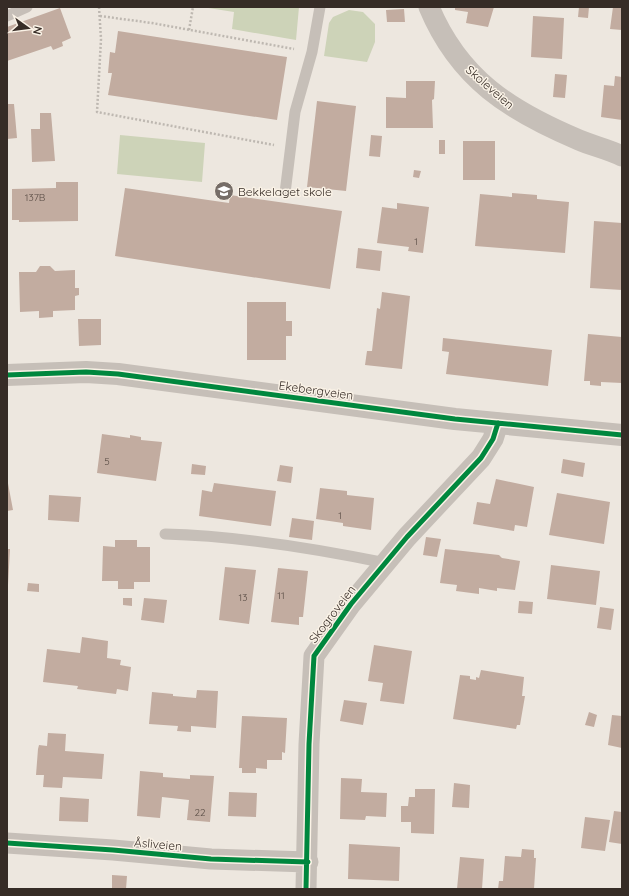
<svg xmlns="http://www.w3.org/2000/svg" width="629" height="896" font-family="Quicksand,sans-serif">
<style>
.green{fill:#cdd3b8}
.building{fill:#c2aca0}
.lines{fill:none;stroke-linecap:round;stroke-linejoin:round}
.path{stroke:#beb8b1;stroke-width:2.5;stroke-dasharray:2 2;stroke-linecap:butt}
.service{stroke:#c6bfb8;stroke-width:11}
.minor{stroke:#c6bfb8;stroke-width:21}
.tertiary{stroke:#c6bfb8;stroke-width:22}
.cycleway-casing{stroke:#faf2e6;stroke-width:8}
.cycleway{stroke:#00873e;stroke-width:5}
.labels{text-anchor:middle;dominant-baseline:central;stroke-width:3;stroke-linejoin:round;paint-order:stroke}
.number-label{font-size:10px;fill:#594c44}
.street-label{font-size:12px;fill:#362c26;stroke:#faf2e6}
.poi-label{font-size:12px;fill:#362c26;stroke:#faf2e6;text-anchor:start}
</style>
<rect width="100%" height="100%" fill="#ede7df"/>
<path class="green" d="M202,7H299L296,40L232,29L234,12Z
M349,10L363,12L375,24V42L367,62L324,56L329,23L333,17Z
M120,135L205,143L202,182L117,174Z"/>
<path class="building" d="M455,7H494L488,27L466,23L468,12L455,10Z
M579,7H589L588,18L578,17Z
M613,7H622V30L610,29Z
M60,8L71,38L62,42L63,46L53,50L51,46L7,61V27Z
M404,9L405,22H387L386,10Z
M533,16L564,18L562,59L531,57Z
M118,31L287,57L277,120L108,95L112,73H108L110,52L115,53Z
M555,74L567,75L565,98L553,97Z
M615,76L622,77V120L601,117L604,85L614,86Z
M406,81H435L434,99L432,100L433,128H386V97L406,98Z
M317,101L356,106L346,191L307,187Z
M7,104H14L17,138L7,139Z
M40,113H51L55,161L32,162L31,129H40Z
M371,135L382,136L380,157L369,156Z
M439,140H445V154H439Z
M463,141H495V180H463Z
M414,170L421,171L419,178L413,177Z
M56,182H78V221L19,222V220H12V189L56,188Z
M125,188L229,203L230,195L342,211L330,289L115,256Z
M512,193L537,195V199L569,202L565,253L475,246L480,194L512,197Z
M397,203L429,207L423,253L408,251L409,247L377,243L382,207L397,209Z
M594,221L622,223V290L590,288Z
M358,248L382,251L380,271L356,268Z
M40,266H50L55,271L75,270V288H79V295L75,296V310L53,311V317L39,318V311L20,312L19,272H36Z
M382,292L410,296L402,369L365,365L367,351H372L377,308L380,309Z
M247,302H286V321H292V336H286V360H247Z
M78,319H101V345L79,346Z
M588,334L622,337V383L601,382V386L590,385V381H584Z
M443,338L552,350L548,386L446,374L449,352L442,351Z
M102,434L130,438V435L141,437V440L162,442L156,481L97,473Z
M563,459L585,463L583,477L561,473Z
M192,464L206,466L205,475L191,474Z
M280,465L293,467L291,483L277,481Z
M7,478L13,510L7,511Z
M496,479L534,487L527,527L515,525L514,531L473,524L477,502L490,504Z
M214,483L276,491L271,526L199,516L202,490L212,492Z
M320,488L347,491V495L374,498L371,530L343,526V523L316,519Z
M557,493L610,502L604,544L549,535Z
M49,495L81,497L79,522L48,520Z
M292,518L314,521L312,540L289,537Z
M426,537L441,539L437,557L423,555Z
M115,540H137V547H150V582H134V589H118V581H102L103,546L115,547Z
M7,549H10L8,585H7Z
M445,549L499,555L502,558L520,561L515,590L497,588V591L479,588V594L456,591L457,585L440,583Z
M551,565L600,571L596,605L547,599Z
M225,567L256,570L249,624L219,620Z
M278,568L308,571L303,617H299V625L271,622Z
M28,583L39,584V592L27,591Z
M123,598H132V606L123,605Z
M144,598L167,600L164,623L141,620Z
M519,601L533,602L532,614L518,613Z
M600,607L614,609L611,630L597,628Z
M82,637L108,641L107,658L121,660L120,665L131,667L128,691L117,689L116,694L77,689L78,686L43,682L47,649L80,653Z
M374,645L412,651L404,704L380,701L383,683L368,681Z
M481,670L524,677L522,696H525L520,725H517L516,729L453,719L460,675L470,676V679L476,680V677L479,678Z
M197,690L218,691L216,728L191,726V732L177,731L178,726L149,724L152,692L173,694V696L196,698Z
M344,700L367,703L363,725L340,721Z
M589,712L597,715L594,727L585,725Z
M612,715L622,716V748L608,745Z
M242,716L287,718L285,753L282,752V760H267V769L256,768V773H242V768H239Z
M48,733L66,734L65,751L104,754L102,779L63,777L62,788L43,787L44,775H36L38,749L39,745L47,746Z
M140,771L163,773V777L190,779V775L214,776L210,822L187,820L189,800L162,797L160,818L137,816Z
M341,778L362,779L361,792L387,793L386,817L366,816L365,820L340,819Z
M454,783L470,785L469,808L452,807Z
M415,789H435L434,834L411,833V822H401V806H408L409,797H415Z
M229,792L257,793L256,817L228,816Z
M60,797L89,799L88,822L59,821Z
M614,811L622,812V844L609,842Z
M585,817L610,820L605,851L581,848Z
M349,844L400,847L399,881L348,879Z
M522,849L534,850V858H536L534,889H498L499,881H503L505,856L521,857Z
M460,857L484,859L482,889H457Z
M112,875L127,876L126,889H112Z"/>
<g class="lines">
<path class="path" d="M99,7L101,39L97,112L274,145
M100,16L152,23L294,49
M189,30L193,7"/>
<path class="service" d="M7,16L27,7
M285,193L295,112L312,52L320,7
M165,534C239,536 313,548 386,563"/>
<path class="minor" d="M429,7C459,79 510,111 579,140C593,146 608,149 622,156
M7,843L113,850L211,859L308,862
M306,889L309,744L314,656L351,604L407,537L481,458L493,439L498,423"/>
<path class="tertiary" d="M7,375L86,372L118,374L455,419L622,435"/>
<g class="cycleway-casing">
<path id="cycleway" d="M7,375L86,372L118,374L455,419L622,435
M7,843L113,850L211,859L308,862
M306,889L309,744L314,656L351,604L407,537L481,458L493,439L498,423"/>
</g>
<use href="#cycleway" class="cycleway"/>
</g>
<defs>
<g id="school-disc" transform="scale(1)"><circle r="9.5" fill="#766d67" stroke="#faf2e6"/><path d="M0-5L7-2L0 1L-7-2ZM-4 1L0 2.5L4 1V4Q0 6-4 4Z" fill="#fff"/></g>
</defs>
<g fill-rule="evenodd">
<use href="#school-disc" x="224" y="191"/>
</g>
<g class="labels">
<g class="number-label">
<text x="35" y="197">137B</text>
<text x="416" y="241">1</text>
<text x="107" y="461">5</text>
<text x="340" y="515">1</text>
<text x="281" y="595">11</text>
<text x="243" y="597">13</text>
<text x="200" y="812">22</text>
</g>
<g class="street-label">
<text transform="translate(490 87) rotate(41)">Skoleveien</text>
<text transform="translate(316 390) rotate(8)">Ekebergveien</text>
<text transform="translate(332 614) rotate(-53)">Skogroveien</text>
<text transform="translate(158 844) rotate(5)">Åsliveien</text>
</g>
<g class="poi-label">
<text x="238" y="191">Bekkelaget skole</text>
</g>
</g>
<rect width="629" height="896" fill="none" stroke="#362c26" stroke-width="16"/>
<g transform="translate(28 28) rotate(104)" stroke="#faf2e6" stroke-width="3" paint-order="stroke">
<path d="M0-3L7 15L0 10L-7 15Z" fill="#362c26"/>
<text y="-6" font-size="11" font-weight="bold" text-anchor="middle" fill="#362c26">N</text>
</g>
</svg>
